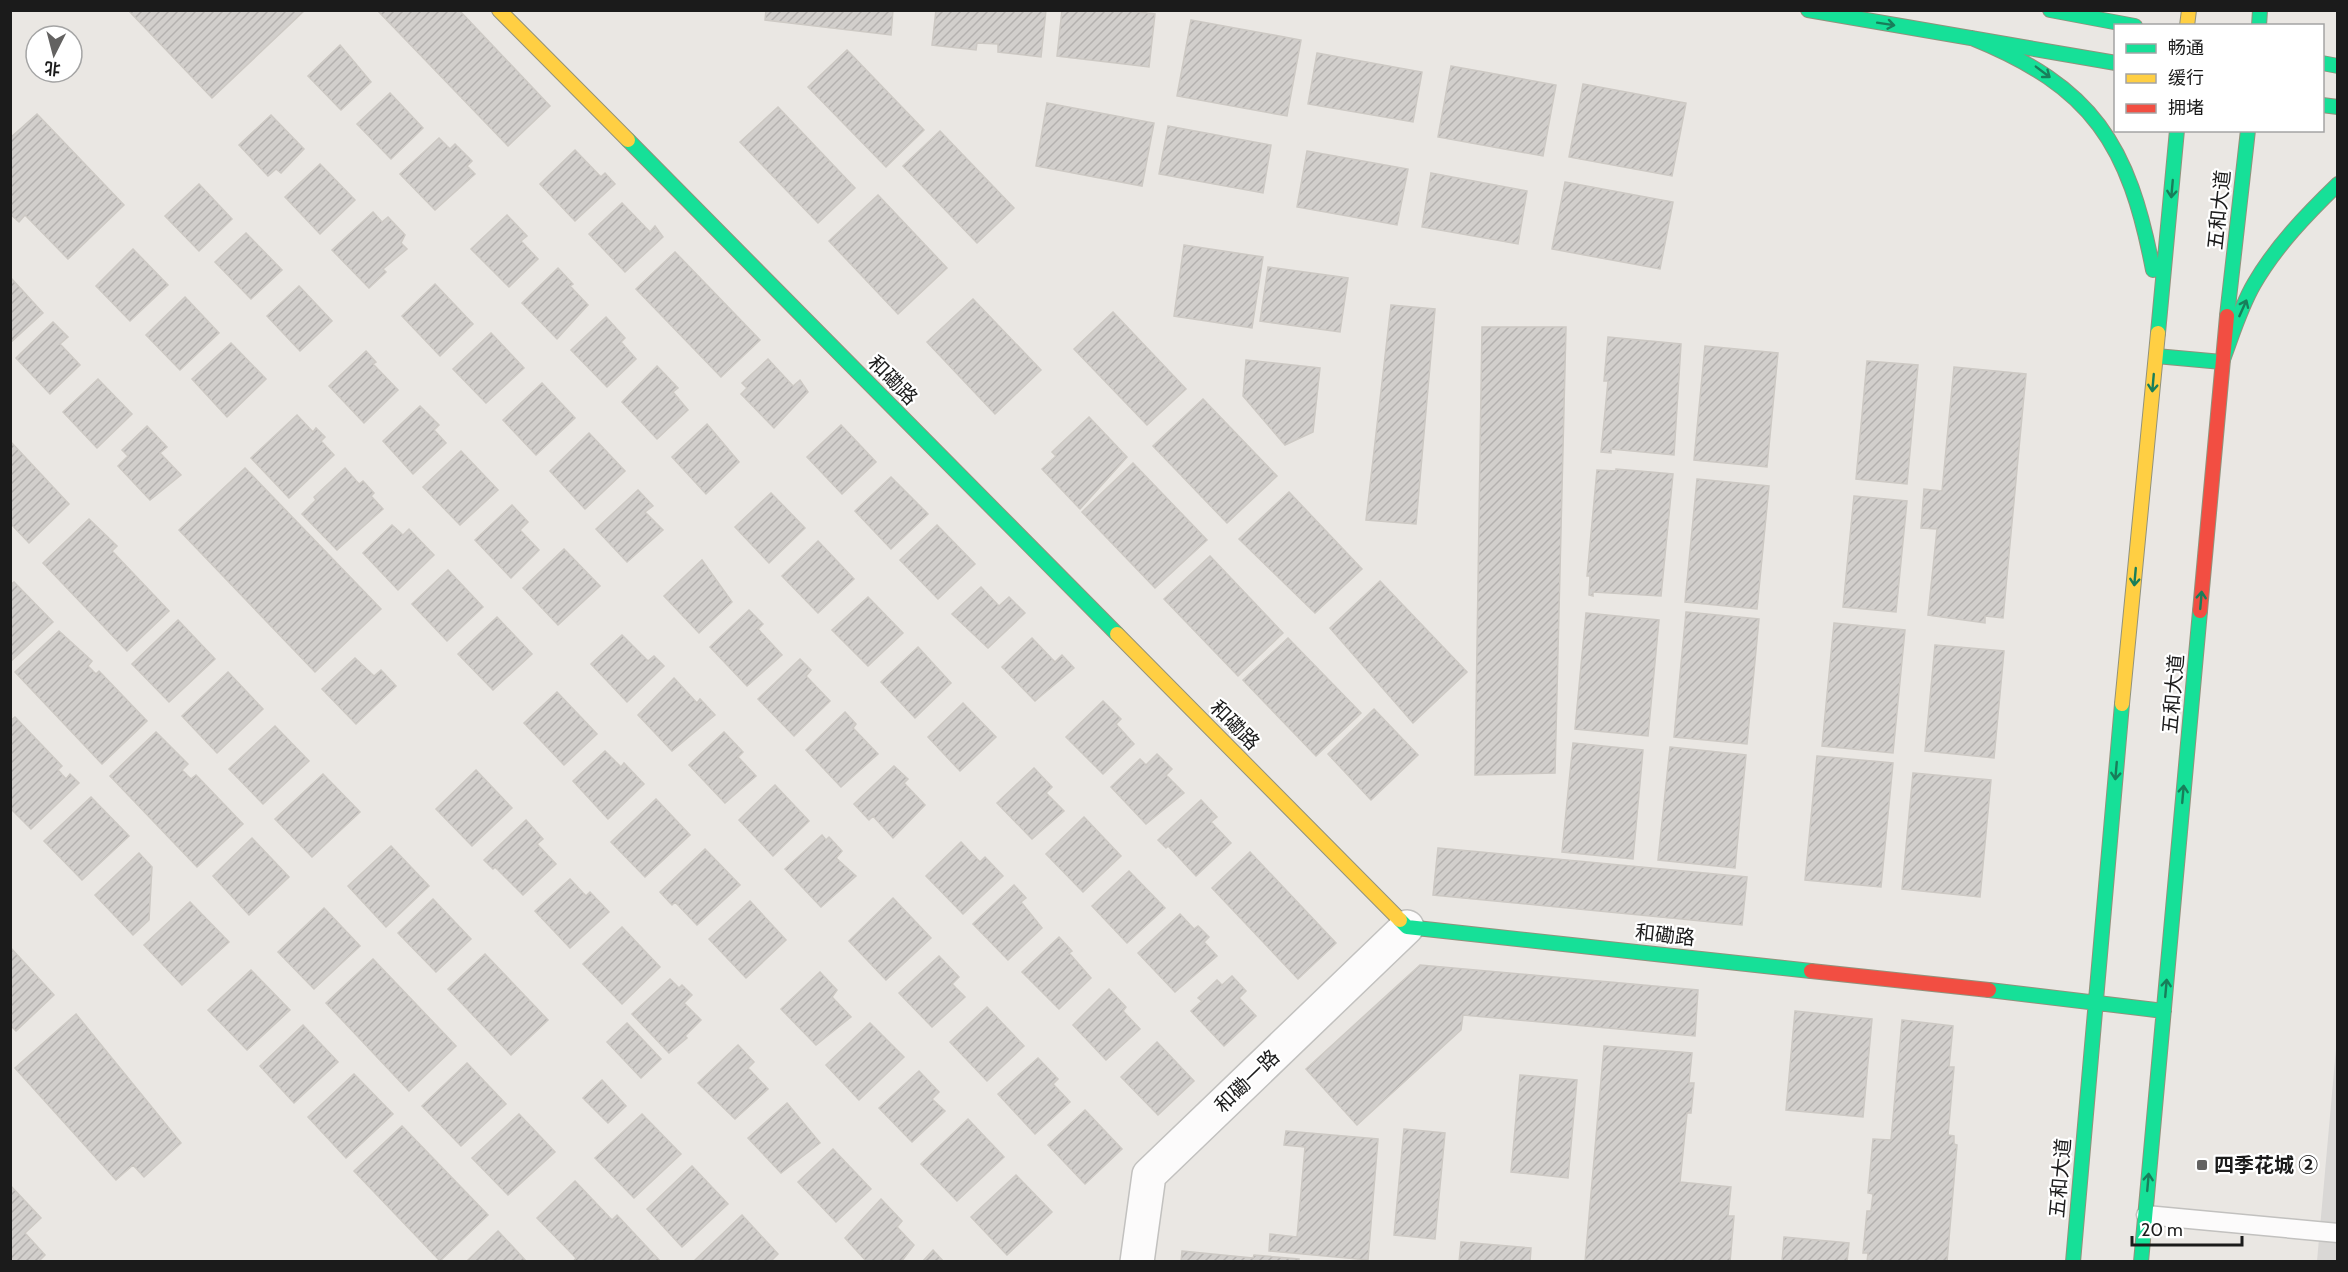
<svg xmlns="http://www.w3.org/2000/svg" width="2348" height="1272" font-family="Cabin,'Noto Sans SC',sans-serif">
<style>
.residential{fill:#d9d7d5}
.building{fill:url(#building-hatch);stroke:#cdc9c4;stroke-width:1.5}
.lines{fill:none;stroke-linecap:round;stroke-linejoin:round}
.lane-casing{stroke:#c2c1bf;stroke-width:21}
.street-casing{stroke:#c2c1bf;stroke-width:36}
.fast-casing{stroke:#92927c;stroke-width:16}
.slow-casing{stroke:#92927c;stroke-width:16}
.jam-casing{stroke:#92927c;stroke-width:16}
.lane{stroke:#fcfbfb;stroke-width:18}
.street{stroke:#fcfbfb;stroke-width:33}
.fast{stroke:#16e098;stroke-width:14}
.slow{stroke:#ffcf43;stroke-width:14}
.jam{stroke:#f24e42;stroke-width:14}
.oneway{stroke:#187e5a}
.poi-dot{fill:#636261;stroke:#fff;stroke-width:2}
.labels{text-anchor:middle;dominant-baseline:central;stroke-width:4.5;stroke-linejoin:round;paint-order:stroke}
.street-label{font-size:20px;fill:#1b1b1b;stroke:#fff}
.poi-label{font-size:20px;font-weight:bold;fill:#1b1b1b;stroke:#fff;text-anchor:start}
</style>
<defs>
<pattern id="building-hatch" width="6" height="6" patternUnits="userSpaceOnUse" patternTransform="scale(1.5)"><rect width="6" height="6" fill="#d2cfcc"/><path d="M-1 1l2-2M0 6l6-6M5 7l2-2" fill="none" stroke="#b4b1af"/></pattern>
</defs>
<rect width="100%" height="100%" fill="#eae7e3"/>
<path class="residential" d="M2337,1038V1261H2317Z"/>
<path class="building" d="M128,10H305L212,98Z
M377,10H459L550,106L508,146Z
M766,10H893L891,35L765,20Z
M936,10H1046L1041,57L998,52V44L977,43L976,50L932,45Z
M1062,10H1124L1155,14L1149,67L1057,56Z
M1191,20L1301,40L1287,116L1177,96Z
M340,45L371,82L341,110L308,76Z
M847,50L924,130L886,167L808,87Z
M1317,53L1422,72L1413,122L1308,104Z
M1451,66L1556,85L1543,156L1438,137Z
M1583,84L1686,103L1672,176L1569,157Z
M390,93L423,128L391,159L357,124Z
M1047,103L1154,123L1142,186L1036,166Z
M778,107L855,188L818,223L740,142Z
M37,114L124,205L68,259L25,215L19,222L10,214V138Z
M271,115L304,149L281,173L276,169L268,176L239,145Z
M1168,126L1271,145L1263,193L1159,174Z
M940,131L1014,208L977,243L903,166Z
M439,138L450,149L455,144L472,161L467,166L475,174L435,210L400,174Z
M575,150L601,177L605,173L615,184L575,221L540,184Z
M1307,151L1408,169L1397,225L1297,207Z
M320,164L355,200L320,234L285,197Z
M1431,173L1527,191L1518,244L1422,227Z
M1565,182L1673,202L1660,269L1552,249Z
M199,184L232,219L199,251L165,216Z
M878,195L947,268L898,314L829,241Z
M622,203L650,232L655,226L663,237L625,272L589,234Z
M373,212L382,222L388,217L405,235L401,243L407,249L383,269L386,272L369,288L332,250Z
M507,215L527,236L521,241L538,259L509,287L471,249Z
M246,233L282,270L251,299L215,262Z
M1184,245L1263,257L1252,328L1174,316Z
M133,249L168,285L130,321L96,286Z
M675,252L760,340L721,377L636,289Z
M1268,267L1348,278L1340,332L1260,321Z
M558,268L573,284L570,286L588,305L557,339L522,303Z
M11,278L43,313L10,343V279Z
M435,284L473,324L440,356L402,316Z
M299,286L332,321L300,351L267,316Z
M185,297L219,333L180,370L146,335Z
M973,299L1041,370L995,414L927,342Z
M1391,305L1435,309L1416,524L1366,520Z
M1113,312L1186,389L1147,425L1074,349Z
M606,317L625,338L621,342L636,359L607,387L571,350Z
M53,322L68,337L60,344L80,365L50,394L16,358Z
M1482,327H1566L1555,773L1475,775Z
M491,333L524,368L486,403L453,369Z
M1608,337L1681,344L1674,455L1611,449V453L1601,452L1608,381H1604Z
M231,343L266,379L227,417L192,379Z
M1705,346L1778,353L1767,467L1694,460Z
M366,351L376,362L373,364L398,390L364,423L329,386Z
M768,359L793,386L800,380L808,392L774,428L741,394L747,388L742,383Z
M1246,360L1320,368L1313,432L1285,445L1243,396Z
M1867,361L1918,365L1907,484L1856,479Z
M657,366L678,388L673,392L688,410L657,439L622,402Z
M1954,367L2026,374L2003,618L1985,616V623L1928,615L1937,529L1921,528L1924,489L1942,491Z
M98,379L132,414L97,448L63,412Z
M542,383L575,418L536,455L503,420Z
M1203,399L1277,476L1227,523L1153,446Z
M420,406L439,425L434,430L446,443L413,474L383,441Z
M297,415L313,432L316,428L325,437L321,441L334,455L289,498L251,458Z
M1089,417L1127,457L1080,509L1042,469L1056,456L1052,452Z
M707,424L739,462L706,494L672,457Z
M841,425L876,462L842,494L807,457Z
M147,426L167,447L160,453L181,475L150,500L118,466L128,456L122,450Z
M589,433L625,471L585,509L550,471Z
M10,441L69,504L29,543L10,523Z
M461,451L498,490L460,525L423,487Z
M1133,463L1207,540L1155,588L1082,512Z
M245,468L381,609L315,672L179,530Z
M345,468L359,484L363,481L374,493L371,496L383,509L337,550L302,514L316,500L314,497Z
M1616,469L1673,474L1661,596L1593,592V596L1589,595L1590,576H1587L1597,470L1616,471Z
M891,477L928,514L891,549L855,511Z
M1697,479L1769,486L1757,609L1685,602Z
M638,490L653,506L645,512L663,530L627,562L596,529Z
M1289,492L1362,569L1315,613L1239,539Z
M771,493L805,528L769,563L735,527Z
M1854,496L1907,501L1896,612L1843,607Z
M512,505L528,522L520,530L539,550L511,578L475,540Z
M89,519L117,546L112,551L169,611L127,651L43,563Z
M392,525L403,535L409,529L434,555L398,590L363,553Z
M937,525L975,564L938,599L900,560Z
M818,541L854,579L818,613L782,576Z
M564,549L600,586L558,625L523,588Z
M1210,556L1283,633L1238,676L1164,599Z
M702,560L732,602L699,633L664,596Z
M448,570L483,607L447,641L412,604Z
M1380,581L1467,672L1413,723L1330,628Z
M14,582L53,622L10,662V585Z
M981,587L999,606L1009,597L1025,613L988,648L952,614Z
M868,597L903,633L868,666L832,630Z
M749,610L763,624L758,629L782,655L747,686L710,647Z
M1686,612L1759,619L1747,744L1674,737Z
M1586,613L1659,620L1648,736L1575,729Z
M497,617L532,654L493,690L458,654Z
M178,620L215,659L169,702L132,664Z
M1834,623L1905,630L1893,753L1822,746Z
M59,631L92,661L88,666L96,674L99,671L147,721L102,764L15,672Z
M622,635L648,661L654,656L664,666L627,702L591,664Z
M1032,638L1055,662L1062,655L1074,668L1035,701L1002,667Z
M1288,638L1361,713L1316,756L1243,680Z
M1935,645L2004,651L1994,758L1925,751Z
M918,647L951,683L915,718L881,682Z
M355,658L374,676L381,670L396,686L356,724L322,689Z
M800,659L811,670L806,676L830,701L794,736L758,699Z
M228,672L263,709L217,753L182,716Z
M674,678L697,703L700,699L715,715L672,751L638,715Z
M557,692L597,734L564,765L524,723Z
M1103,701L1121,719L1116,724L1134,744L1103,774L1066,737Z
M963,703L996,737L960,771L928,737Z
M1374,709L1418,755L1371,800L1328,754Z
M845,712L856,724L853,728L878,754L841,787L806,750Z
M15,717L62,766L58,770L66,779L70,774L79,783L31,829L10,808V721Z
M275,726L309,761L263,804L229,769Z
M156,732L188,764L182,770L191,779L196,775L243,824L197,867L110,776Z
M724,732L743,752L738,757L756,776L725,803L689,765Z
M1573,743L1643,750L1633,859L1562,852Z
M1670,747L1746,755L1735,868L1658,860Z
M605,751L621,767L624,763L644,784L608,819L573,781Z
M1157,754L1172,769L1166,775L1184,793L1146,824L1111,787L1140,759L1146,765Z
M1817,756L1893,763L1881,887L1805,880Z
M894,766L908,779L904,783L925,805L893,838L873,816L869,820L854,804Z
M1034,768L1052,787L1046,793L1064,811L1032,839L997,803Z
M476,770L512,808L472,846L436,809Z
M1913,773L1991,780L1980,897L1902,889Z
M323,774L360,812L312,857L275,819Z
M775,785L809,821L773,856L739,820Z
M91,797L129,836L82,880L44,841Z
M656,799L690,835L645,877L611,842Z
M1201,800L1217,817L1211,822L1231,843L1196,876L1168,846L1166,848L1158,840Z
M1084,817L1121,856L1083,892L1046,854Z
M526,820L543,839L537,844L556,864L523,895L495,867L493,869L484,860Z
M822,835L826,840L829,837L842,851L836,858L856,876L821,907L785,869Z
M252,838L289,877L249,915L213,876Z
M961,842L980,862L985,857L1003,876L963,914L926,876Z
M391,846L429,886L386,927L348,886Z
M1438,848L1747,877L1742,925L1433,895Z
M705,849L740,885L697,925L675,902L672,905L660,892Z
M1250,852L1336,943L1298,979L1212,888Z
M139,853L152,867L149,920L133,935L95,895Z
M1129,871L1165,908L1127,943L1092,906Z
M570,879L586,896L590,892L609,912L570,948L535,911Z
M1014,885L1026,898L1021,902L1042,928L1008,960L973,924Z
M893,898L931,938L886,980L849,941Z
M433,899L471,939L436,972L398,933Z
M750,901L786,940L746,978L709,939Z
M190,902L229,942L182,985L144,945Z
M324,908L360,946L314,989L278,952Z
M1180,914L1194,929L1198,926L1209,937L1204,942L1217,956L1175,992L1138,953Z
M622,927L660,967L622,1004L583,964Z
M1059,937L1072,951L1069,953L1091,978L1059,1009L1022,972Z
M10,947L54,995L16,1031L10,1025Z
M485,954L548,1020L511,1055L448,989Z
M939,956L959,977L952,984L965,997L932,1027L899,993Z
M373,959L456,1046L409,1091L326,1003Z
M1420,965L1698,990L1695,1036L1463,1015L1461,1030L1357,1125L1306,1069Z
M251,970L290,1010L247,1050L208,1010Z
M820,972L837,990L832,997L851,1017L816,1045L781,1009Z
M1232,976L1246,991L1239,998L1256,1016L1224,1046L1191,1011L1202,1001L1198,998L1217,980L1222,985Z
M670,979L679,988L682,985L692,995L684,1003L701,1020L685,1036L687,1038L669,1053L632,1014Z
M1109,989L1126,1007L1123,1011L1140,1029L1106,1060L1073,1025Z
M987,1007L1024,1046L987,1081L950,1042Z
M1795,1011L1872,1019L1863,1117L1786,1110Z
M76,1014L181,1143L144,1177L133,1165L116,1180L15,1068Z
M1902,1020L1953,1026L1949,1067H1954L1948,1135L1954,1136V1144L1957,1145L1947,1262H1867L1868,1253H1863L1867,1211H1871L1873,1194L1868,1193L1873,1139L1891,1140Z
M627,1023L661,1059L641,1078L607,1042Z
M870,1023L904,1057L859,1100L826,1065Z
M303,1025L338,1062L294,1103L260,1066Z
M1157,1042L1194,1081L1158,1115L1121,1077Z
M738,1045L754,1062L748,1068L768,1089L735,1119L698,1083Z
M1604,1046L1692,1053L1689,1083H1694L1691,1113H1687L1680,1182L1731,1187L1728,1216H1734L1730,1262H1585Z
M1038,1058L1058,1079L1053,1084L1070,1102L1035,1134L998,1094Z
M467,1063L506,1104L461,1146L422,1106Z
M919,1071L939,1092L932,1099L945,1111L912,1142L879,1108Z
M354,1074L393,1114L346,1158L308,1117Z
M1520,1075L1577,1080L1568,1178L1511,1172Z
M602,1080L626,1106L608,1123L583,1098Z
M787,1103L820,1143L781,1173L748,1138Z
M1085,1110L1122,1149L1085,1184L1048,1145Z
M519,1114L555,1152L508,1195L472,1158Z
M642,1114L681,1154L634,1198L595,1158Z
M968,1119L1004,1157L957,1201L921,1164Z
M402,1126L488,1215L440,1261L354,1171Z
M1404,1129L1445,1133L1435,1239L1394,1235Z
M1286,1131L1378,1139L1368,1260L1269,1251L1270,1234L1297,1237L1305,1147L1284,1145Z
M833,1149L871,1189L836,1222L798,1182Z
M692,1166L728,1204L682,1247L647,1209Z
M1016,1175L1052,1212L1007,1255L971,1217Z
M575,1181L612,1220L617,1215L661,1262H573L576,1258L537,1218Z
M10,1185L41,1218L25,1233L45,1255L38,1262H10Z
M881,1199L902,1221L897,1227L914,1245L901,1262H867L845,1238Z
M742,1215L778,1254L770,1262H693Z
M498,1231L527,1262H466Z
M1784,1237L1849,1243L1847,1262H1782Z
M1461,1242L1531,1248L1530,1262H1459Z
M933,1250L944,1262H922Z
M1182,1251L1253,1258L1254,1255L1299,1259V1262H1181Z"/>
<g class="lines">
<g class="lane-casing">
<path id="lane" d="M2146,1215L2338,1233"/>
</g>
<g class="street-casing">
<path id="street" d="M1137,1262L1149,1175L1407,927"/>
</g>
<g class="fast-casing">
<path id="fast" d="M1808,10L2116,63
M2050,10L2135,26
M2259,26L2260,10
M1972,38C2093,87 2129,144 2153,270
M2322,63L2338,66
M2322,105L2338,107
M628,140L1117,634
M2227,316L2248,130
M2158,333L2177,130
M2156,356L2222,362C2232,336 2240,308 2254,284C2276,246 2307,214 2338,184
M1400,920L1407,927L1811,971
M1989,990L2164,1011
M2073,1262L2122,704
M2141,1262L2200,611"/>
</g>
<g class="slow-casing">
<path id="slow" d="M499,10L628,140
M2187,26L2189,10
M1117,634L1400,920
M2122,704L2158,333"/>
</g>
<g class="jam-casing">
<path id="jam" d="M2200,611L2227,316
M1811,971L1989,990"/>
</g>
<use href="#lane" class="lane"/>
<use href="#street" class="street"/>
<use href="#fast" class="fast"/>
<use href="#slow" class="slow"/>
<use href="#jam" class="jam"/>
</g>
<defs><path id="oneway-shaft" d="M-6 0H5M1.5-3L5.5 0L1.5 3" fill="none" stroke-width="1.6" stroke-linecap="round" stroke-linejoin="round" transform="scale(1.5)"/></defs>
<g class="oneway">
<use href="#oneway-shaft" transform="translate(1886 24) rotate(9)"/>
<use href="#oneway-shaft" transform="translate(2043 72) rotate(37)"/>
<use href="#oneway-shaft" transform="translate(2172 189) rotate(95)"/>
<use href="#oneway-shaft" transform="translate(2243 308) rotate(-66)"/>
<use href="#oneway-shaft" transform="translate(2153 383) rotate(95)"/>
<use href="#oneway-shaft" transform="translate(2135 577) rotate(95)"/>
<use href="#oneway-shaft" transform="translate(2201 600) rotate(-85)"/>
<use href="#oneway-shaft" transform="translate(2116 771) rotate(95)"/>
<use href="#oneway-shaft" transform="translate(2183 794) rotate(-85)"/>
<use href="#oneway-shaft" transform="translate(2166 988) rotate(-85)"/>
<use href="#oneway-shaft" transform="translate(2148 1182) rotate(-85)"/>
</g>
<rect class="poi-dot" x="2196" y="1159" width="12" height="12" rx="3"/>
<g class="labels">
<g class="street-label">
<text transform="translate(2219 210) rotate(-84)">五和大道</text>
<text transform="translate(893 380) rotate(45)">和磡路</text>
<text transform="translate(2173 694) rotate(-85)">五和大道</text>
<text transform="translate(1235 725) rotate(45)">和磡路</text>
<text transform="translate(1665 935) rotate(6)">和磡路</text>
<text transform="translate(1247 1081) rotate(-44)">和磡一路</text>
<text transform="translate(2060 1178) rotate(-85)">五和大道</text>
</g>
<g class="poi-label">
<text x="2214" y="1165">四季花城 ②</text>
</g>
</g>
<rect width="2348" height="1272" fill="none" stroke="#1b1b1b" stroke-width="24"/>
<rect x="2114" y="24" width="210" height="108" fill="#ffffff" stroke="#a4a4a4" stroke-width="1.5"/>
<rect x="2126" y="44" width="30" height="9" fill="#16e098" stroke="#a4a4a4" stroke-width="1.5"/>
<text x="2168" y="54" font-size="18" fill="#1b1b1b">畅通</text>
<rect x="2126" y="74" width="30" height="9" fill="#ffcf43" stroke="#a4a4a4" stroke-width="1.5"/>
<text x="2168" y="84" font-size="18" fill="#1b1b1b">缓行</text>
<rect x="2126" y="104" width="30" height="9" fill="#f24e42" stroke="#a4a4a4" stroke-width="1.5"/>
<text x="2168" y="114" font-size="18" fill="#1b1b1b">拥堵</text>
<g transform="translate(54 54) rotate(186)"><circle r="28" fill="#ffffff" stroke="#a4a4a4" stroke-width="1.5"/>
<path d="M0-4.5L10 22L0 15L-10 22Z" fill="#636261"/>
<text y="-9" font-size="16" font-weight="bold" text-anchor="middle" fill="#1b1b1b">北</text>
</g>
<path d="M2132 1236v9h110v-9" fill="none" stroke="#1b1b1b" stroke-width="3"/>
<text x="2141" y="1236" font-size="18" fill="#1b1b1b" stroke="#ffffff" stroke-width="4.5" paint-order="stroke">20 m</text>
</svg>
